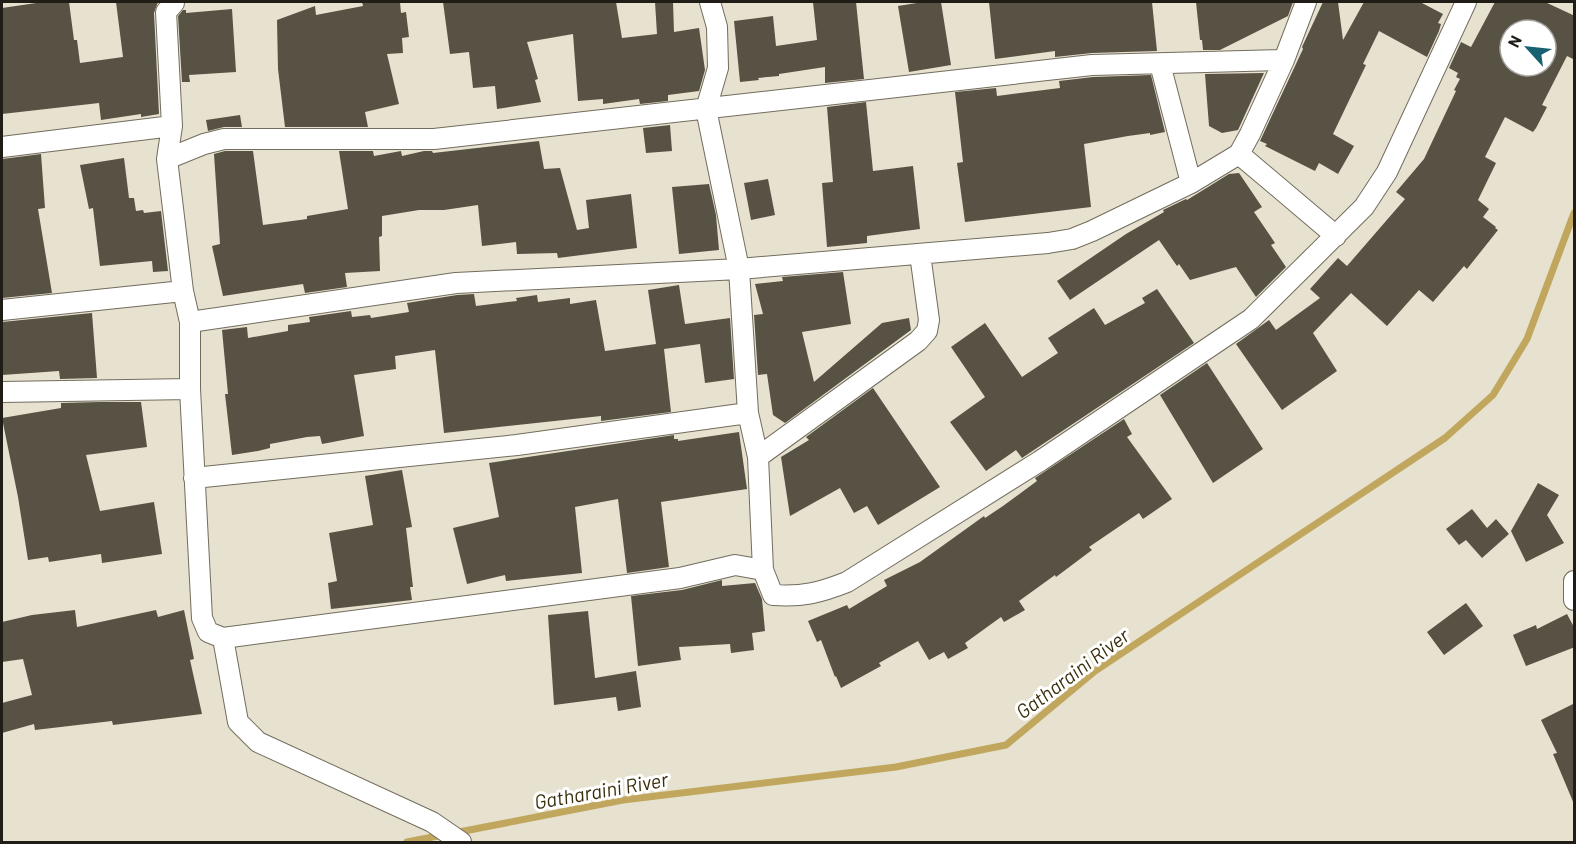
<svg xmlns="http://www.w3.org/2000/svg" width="1576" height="844" font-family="Barlow,sans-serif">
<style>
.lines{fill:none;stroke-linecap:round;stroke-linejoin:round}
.stream{stroke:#c0a75d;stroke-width:7}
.building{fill:#575243;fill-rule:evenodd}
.street-casing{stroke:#726c5d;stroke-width:22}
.street{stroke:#fff;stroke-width:20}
.labels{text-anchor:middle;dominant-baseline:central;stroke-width:6;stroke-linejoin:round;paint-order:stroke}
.water-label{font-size:20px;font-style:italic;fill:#3a2f0d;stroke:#fff}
</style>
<rect width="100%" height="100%" fill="#e7e1cf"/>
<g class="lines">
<path class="stream" d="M454,833L623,800L896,767L1006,745L1095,671L1445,438L1493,395L1527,339L1574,213
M407,842L443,835"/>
</g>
<path class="building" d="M43,2H69L74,40H77L80,63L123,57L116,2H158L154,13L159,114L141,117V114L101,120L99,103L2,114V8Z
M362,2H400L401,13L406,12L409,37L402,38L403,53L387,54L399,104L365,112L368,127H285L278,69L277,20L315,6L316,15L363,6Z
M443,2H616L622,38L657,34L655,2H673L674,32L699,28L705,70L699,91L668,95V101L640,104L639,99L603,104V99L578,101L573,34L527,42L538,79L535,80L541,102L497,109L495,86L473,88L469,52L450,54Z
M813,2H856L864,79L825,83V67L779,74V76L758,78L759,80L740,82L734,21L773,16L776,46L817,40Z
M923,2H941L951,65L909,72L898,6Z
M989,2H1152L1157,51L1092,53L1055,57V51L995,59Z
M1196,2H1293L1288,16L1220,50H1203L1202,40H1200Z
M1323,2H1338L1343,40L1364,2H1420L1443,14L1438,23L1441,24L1439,31L1427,57L1379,31L1363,64L1366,65L1333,134L1354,146L1338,174L1319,163L1315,171L1265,146L1267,144L1260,141L1303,49L1302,47Z
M1495,2H1545L1575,16V60L1567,56L1542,105L1547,107L1536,128L1533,132L1505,117L1485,157L1496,163L1478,200L1489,209L1483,217L1496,227L1495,228L1498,230L1467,269L1464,266L1433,302L1419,290L1387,326L1351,293L1313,333L1337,371L1282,410L1236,344L1269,320L1276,330L1320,298L1310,289L1338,258L1347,266L1405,199L1396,192L1424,159L1456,91L1454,90L1460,79L1456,77L1458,73L1449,68L1461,42L1471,47ZM1510,30H1546V66H1510Z
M232,9L236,72L189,75L190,82H182L178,16L183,10H186V13Z
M1264,73L1238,130L1222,133L1209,126L1205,74Z
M1151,75L1165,132L1150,135V133L1128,136L1084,144L1091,207L965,222L957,163L963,162L955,92L996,88L997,96L1060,88L1059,81L1093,77Z
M866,102L873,171L913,166L920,229L867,236V243L827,247L822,183L833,182L827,107Z
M240,115L242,127H224L208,131L206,120Z
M670,125L672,151L646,153L643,128Z
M539,141L544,169L560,168L577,230L589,228L586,200L631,194L637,248L558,258L557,253L517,254L516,242L482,246L478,205L444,210H419L382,216V236L379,237L380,271L345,273L347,287L305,293L303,284L223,296L212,246L220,244L214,154L225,151H253L263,225L307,219V216L348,209L339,151H373L374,156L401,151L402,156L424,151H432L433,153Z
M41,154L45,208L38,209L52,293L2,298V159Z
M124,158L129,198H134L136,211L143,210L144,213L161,211L168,271L153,272L152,261L100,266L93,208L89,209L80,165Z
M1239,173L1262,207L1254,212L1275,243L1271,245L1286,267L1256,297L1236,267L1190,280L1179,264L1177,266L1159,240L1070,300L1057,281L1126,234L1164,212L1163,210L1186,199L1187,200L1229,174Z
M768,179L775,215L751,220L744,183Z
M709,184L716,215L719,250L679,254L672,187Z
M843,272L851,324L802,332L814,382L882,323L909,318L911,330L785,423L773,415L767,374L758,375L754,315L763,314L755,284L783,281L782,277Z
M679,285L685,324L730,318L734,379L705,383L700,344L664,349L671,412L601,421V416L444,433L435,350L395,356L396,369L354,375L364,436L322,444L320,436L307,437L270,444V448L258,451L232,455L225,394H228L222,330L247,327L248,338L288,331V325L310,322L309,317L351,311L352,317L370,315L371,318L409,312L407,303L457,295L474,294L476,306L517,301L516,298L537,295L538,302L570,298V304L596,300L605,351L656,344L648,290Z
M1157,289L1194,343L1022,458L1016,450L986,471L950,422L985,397L951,347L985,323L1022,377L1058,353L1048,338L1094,308L1105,325L1145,303L1142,298Z
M92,313L97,378L60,379L59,371L2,375V322Z
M1207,363L1263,449L1213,483L1160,395Z
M873,388L940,487L878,525L867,506L854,513L840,488L790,516L781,457L809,440L806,437Z
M99,402H141L147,447L86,455L100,511L154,502L162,554L102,563L101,554L49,562L48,557L28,560L18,497L2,418L61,408V403Z
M1124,419L1132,434L1127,437L1172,499L1143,519L1139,513L1089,547L1092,550L1056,577L1055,575L1019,601L1025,610L1004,622L1001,617L965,643L968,648L948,659L944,652L929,660L918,641L879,663L881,666L841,688L836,676L835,677L821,640L817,642L808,621L847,605L849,609L887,586L884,580L920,562L984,516L985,518L1003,506L1037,481L1035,478Z
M739,432L747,489L661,502L669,567L627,573L618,499L575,507L582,573L506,581L505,575L467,584L453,528L499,517L489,463L674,435V439H678V441Z
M402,470L412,527L406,528L413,587H410L412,600L331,609L328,583L337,581L329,533L373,525L365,476Z
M1538,483L1559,495L1547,515L1564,543L1526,562L1511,531Z
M1472,509L1487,528L1496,519L1509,534L1482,558L1466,540L1459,545L1446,529Z
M722,580V586L755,583L762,599L765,631L752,633L754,650L731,653L730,644L679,647L681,660L638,666L631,596L682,590Z
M1466,603L1483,626L1444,655L1427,632Z
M75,610L77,627L156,610L158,617L184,610L194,659L190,660L202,714L113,725L112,721L35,730L34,724L2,733V703L32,695L23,659L2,662V622L32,615Z
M588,611L595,678L636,671L641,707L618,711L616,697L554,705L548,615Z
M1567,614L1575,629V647L1526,666L1513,635L1536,625L1537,629Z
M1575,703V804H1574L1553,754L1557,753L1541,720Z"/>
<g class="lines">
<g class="street-casing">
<path id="street" d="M173,2L174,3L166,12L172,126L167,159L183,291L190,322V389L202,618L208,632L223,638L680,578L735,565L763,570L773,595C803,597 819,593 847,582L1040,461L1251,319L1364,207L1387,172L1466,2
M710,2L717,27L718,68L706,109L739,269L748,413L758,457L763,570
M1160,64L1191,183
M2,147L172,126
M1239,154L1336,236
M167,159L204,144L224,139H434L1092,65L1284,60L1306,2
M2,310L183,291
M190,322L456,283L739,269L1048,243L1072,239L1092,231L1191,183L1239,154L1250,134L1284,60
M2,392L190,389
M758,457L918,341L927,331L929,320L920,254
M194,478L517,445L748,413
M1574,581V600
M223,638L238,722L258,742L432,822L461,842"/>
</g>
<use href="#street" class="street"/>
</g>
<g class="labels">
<g class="water-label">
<text transform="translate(1072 673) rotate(-37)">Gatharaini River</text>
<text transform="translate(601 790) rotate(-10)">Gatharaini River</text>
</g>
</g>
<rect width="1576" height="844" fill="none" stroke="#1f1d16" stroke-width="6"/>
<g transform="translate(1528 48) rotate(297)"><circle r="28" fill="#ffffff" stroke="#a5a5a2" stroke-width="1.5"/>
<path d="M0-4.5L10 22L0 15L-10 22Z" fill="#186170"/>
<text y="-9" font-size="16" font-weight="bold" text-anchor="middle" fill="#1f1d16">N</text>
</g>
</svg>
